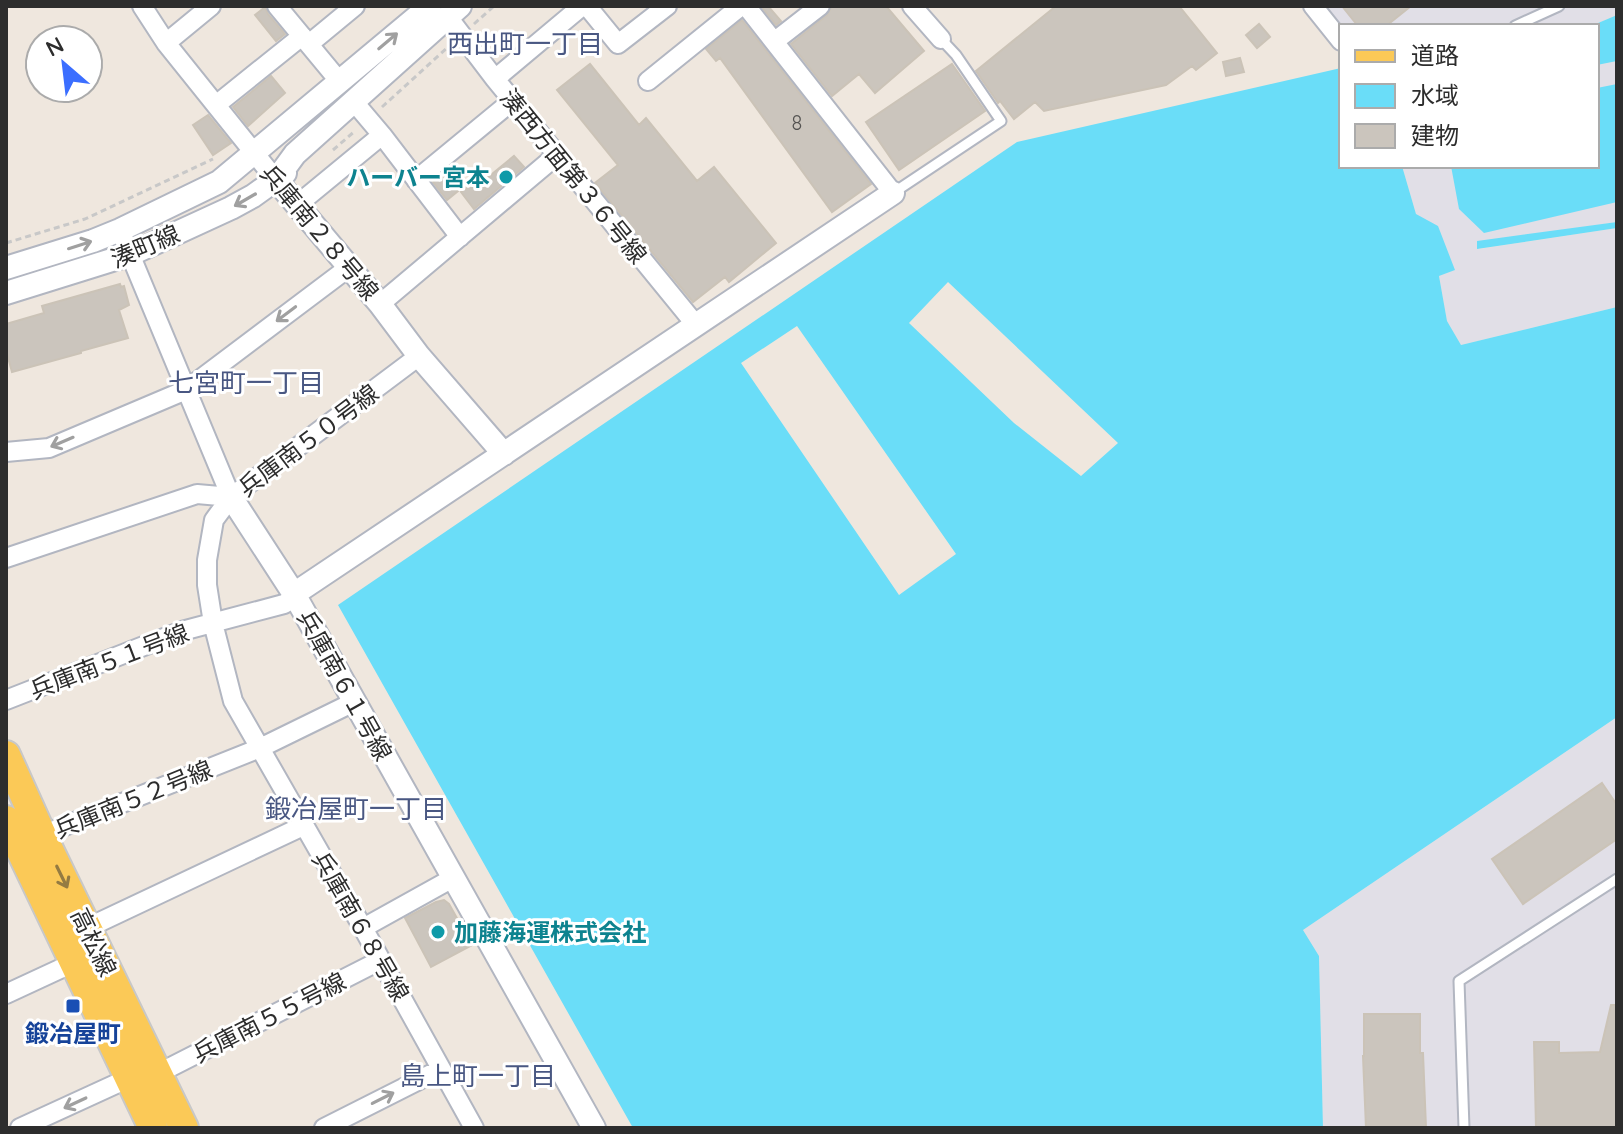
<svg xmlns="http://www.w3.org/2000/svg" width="1623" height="1134" font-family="Quicksand,'Noto Sans JP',sans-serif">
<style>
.industrial{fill:#e1dfe7}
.water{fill:#6addf8;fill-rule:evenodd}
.building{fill:#cbc5bd;stroke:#cbc3b7;stroke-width:2}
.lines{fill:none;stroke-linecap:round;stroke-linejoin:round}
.service-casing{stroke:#b2b6c1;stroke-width:13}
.minor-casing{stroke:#b2b6c1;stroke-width:22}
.tertiary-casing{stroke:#b2b6c1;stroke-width:26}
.primary-casing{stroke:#c8c8c8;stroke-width:32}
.path{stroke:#c8c8c8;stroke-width:3;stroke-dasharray:6 4;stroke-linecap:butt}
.service{stroke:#fff;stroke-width:9}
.minor{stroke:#fff;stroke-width:18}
.tertiary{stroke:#fff;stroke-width:22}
.primary{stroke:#fbc957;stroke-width:28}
.oneway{stroke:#a0a0a0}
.oneway2{stroke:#947b42}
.culture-dot{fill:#0f9aa8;stroke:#fff;stroke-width:3}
.transit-dot{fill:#1a4fb4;stroke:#fff;stroke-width:3}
.labels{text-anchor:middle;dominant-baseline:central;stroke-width:6;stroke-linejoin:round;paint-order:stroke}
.number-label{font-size:20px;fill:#545351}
.street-label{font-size:24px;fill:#2d2d2d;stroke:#fff}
.culture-label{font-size:24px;font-weight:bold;fill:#0d838f;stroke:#fff;text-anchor:end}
.transit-label{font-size:24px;font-weight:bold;fill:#164399;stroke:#fff}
.neighbourhood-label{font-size:26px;fill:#495782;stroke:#fff}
</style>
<rect width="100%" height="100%" fill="#efe7de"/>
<path class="industrial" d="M1322,6H1617V15L1591,26H1341V34Z
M1617,61V222L1478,242L1479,249L1617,228V307L1461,345L1447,321L1439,276L1454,270L1416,214L1402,166H1597V65Z
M1617,717V1128H1323L1319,956L1303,930Z"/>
<path class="water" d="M1617,15V61L1597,65V26H1591Z
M1341,68V166H1402L1416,214L1438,226L1455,270L1439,276L1447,321L1461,345L1617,307V717L1303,930L1319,956L1323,1128H633L338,605L1017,142ZM948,282L1118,443L1081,476L1014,423L909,323ZM797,326L956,554L899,595L741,363Z
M1617,84V202L1484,233L1459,209L1451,166H1597V88Z
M1617,222V228L1477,249V241Z"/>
<path class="building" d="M761,6H768L781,21L776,25Z
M832,6H886L924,51L875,93L859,74L832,96L791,44L827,15Z
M1056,6H1179L1217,53L1196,70L1192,66L1166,85L1044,111L1035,102L1014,119L1000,101L998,103L976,71Z
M1342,6H1411L1386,26H1358Z
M265,7L268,14L285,34L276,41L255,15Z
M742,20L871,184L832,212L720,58L716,61L706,49Z
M1259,24L1270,37L1257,48L1246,35Z
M1240,58L1244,72L1226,76L1223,62Z
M590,64L639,125L646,118L697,181L714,167L776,243L729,282L725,277L693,302L595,183L618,165L557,90Z
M952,64L985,111L899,170L866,122Z
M271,76L285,93L248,126L233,107Z
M208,115L231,143L213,155L193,125Z
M514,156L524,167L474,209L461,192L478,179L481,183Z
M444,172L458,191L447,200L433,182Z
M120,284L121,287L124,286L129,305L119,310L128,338L81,351V353L12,372L6,350V324L44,313L42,306Z
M1602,783L1617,805V839L1523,904L1492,859Z
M444,900L449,904L472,945L431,967L405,918L436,902Z
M1611,1005H1617V1128H1536L1534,1042H1559V1053L1600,1052Z
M1364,1014H1420V1053H1423L1426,1128H1366L1363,1056H1364Z"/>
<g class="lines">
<g class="service-casing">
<path id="service" d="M1515,26L1559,6
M893,193L1001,121L956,55L941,39
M1464,1128L1459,981L1617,879"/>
</g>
<g class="minor-casing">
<path id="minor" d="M142,6L166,43L276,180
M277,6L340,82
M587,6L618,44L667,6
M746,6L893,193
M912,6L941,39
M1313,6L1341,41
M454,25L495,79L696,325
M775,41L820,6
M166,43L211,6
M309,44L355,6
M495,79L582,6
M648,81L741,6
M216,105L302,36
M360,109L382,135L460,237
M416,180L512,101
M297,205L382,135
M120,230L231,497
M380,304L557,155
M419,356L231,497L214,520L207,560V585L213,623L233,701L363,928L474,1128
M6,452L49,448L186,390L348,268
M6,558L197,494L231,497
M6,700L182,631L284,604L289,601L294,594
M42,835L260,748L354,702
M87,928L303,826
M363,928L453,878
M6,994L75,962
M157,1074L381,960
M20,1128L129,1078
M324,1128L441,1069"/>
</g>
<g class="tertiary-casing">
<path id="tertiary" d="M460,6L295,154L276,180L380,304L419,356L504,454
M6,268L93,241L120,230L219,182L430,6
M6,293L131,254L231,208L253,196L285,173
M231,497L294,594L594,1128
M294,594L893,193"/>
</g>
<g class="primary-casing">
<path id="primary" d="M6,755L42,835L184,1128
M6,820L153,1128"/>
</g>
<path class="path" d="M474,24L494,6
M382,107L447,48
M333,150L355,131
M6,243L85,219L213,159"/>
<use href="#service" class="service"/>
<use href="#minor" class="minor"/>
<use href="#tertiary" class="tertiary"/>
<use href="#primary" class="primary"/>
</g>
<defs><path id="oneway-shaft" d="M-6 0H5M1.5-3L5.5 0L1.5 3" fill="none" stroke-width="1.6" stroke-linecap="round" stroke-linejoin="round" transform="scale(2)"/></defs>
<g class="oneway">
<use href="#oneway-shaft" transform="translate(388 41) rotate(-40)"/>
<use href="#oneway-shaft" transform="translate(245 200) rotate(150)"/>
<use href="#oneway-shaft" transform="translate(80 245) rotate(-18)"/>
<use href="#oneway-shaft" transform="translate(286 314) rotate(143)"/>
<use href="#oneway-shaft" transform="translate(62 442) rotate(157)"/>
<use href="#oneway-shaft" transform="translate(383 1098) rotate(-27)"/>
<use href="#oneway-shaft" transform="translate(75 1103) rotate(155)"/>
</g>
<use class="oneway2" href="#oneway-shaft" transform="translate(62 877) rotate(64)"/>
<g class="culture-dot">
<circle cx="506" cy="177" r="8"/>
<circle cx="438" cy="932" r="8"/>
</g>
<rect class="transit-dot" x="65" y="998" width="16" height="16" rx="4"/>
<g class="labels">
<g class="number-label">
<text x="797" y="122">8</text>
</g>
<g class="street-label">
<text transform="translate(574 176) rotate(51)">湊西方面第３６号線</text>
<text transform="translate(320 232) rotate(50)">兵庫南２８号線</text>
<text transform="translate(145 246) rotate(-23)">湊町線</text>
<text transform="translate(308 440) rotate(-37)">兵庫南５０号線</text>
<text transform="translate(109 661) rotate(-21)">兵庫南５１号線</text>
<text transform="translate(345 685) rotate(61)">兵庫南６１号線</text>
<text transform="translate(133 799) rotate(-22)">兵庫南５２号線</text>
<text transform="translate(361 926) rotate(60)">兵庫南６８号線</text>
<text transform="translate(94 942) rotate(64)">高松線</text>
<text transform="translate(269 1017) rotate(-27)">兵庫南５５号線</text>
</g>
<g class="culture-label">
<text x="490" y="177">ハーバー宮本</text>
<text x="454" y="932" text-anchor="start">加藤海運株式会社</text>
</g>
<g class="transit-label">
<text x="73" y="1033">鍛冶屋町</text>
</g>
<g class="neighbourhood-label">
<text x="525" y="43">西出町一丁目</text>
<text x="246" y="382">七宮町一丁目</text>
<text x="356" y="808">鍛冶屋町一丁目</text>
<text x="478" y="1075">島上町一丁目</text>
</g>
</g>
<rect width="1623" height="1134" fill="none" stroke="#2d2d2d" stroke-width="16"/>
<rect x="1339" y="24" width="260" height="144" fill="#ffffff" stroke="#ababab" stroke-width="2"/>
<rect x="1355" y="50" width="40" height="12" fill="#fbc957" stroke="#ababab" stroke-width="2"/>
<text x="1411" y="64" font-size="24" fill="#2d2d2d">道路</text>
<rect x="1355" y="84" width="40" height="24" fill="#6addf8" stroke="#ababab" stroke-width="2"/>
<text x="1411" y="104" font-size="24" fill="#2d2d2d">水域</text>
<rect x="1355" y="124" width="40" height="24" fill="#cbc5bd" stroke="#ababab" stroke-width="2"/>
<text x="1411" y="144" font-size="24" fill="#2d2d2d">建物</text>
<g transform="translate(64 64) rotate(332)"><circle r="38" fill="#ffffff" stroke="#ababab" stroke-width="2"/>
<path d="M0-6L14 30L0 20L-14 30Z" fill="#3b6eff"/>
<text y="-12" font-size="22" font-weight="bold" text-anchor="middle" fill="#2d2d2d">N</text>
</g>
</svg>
